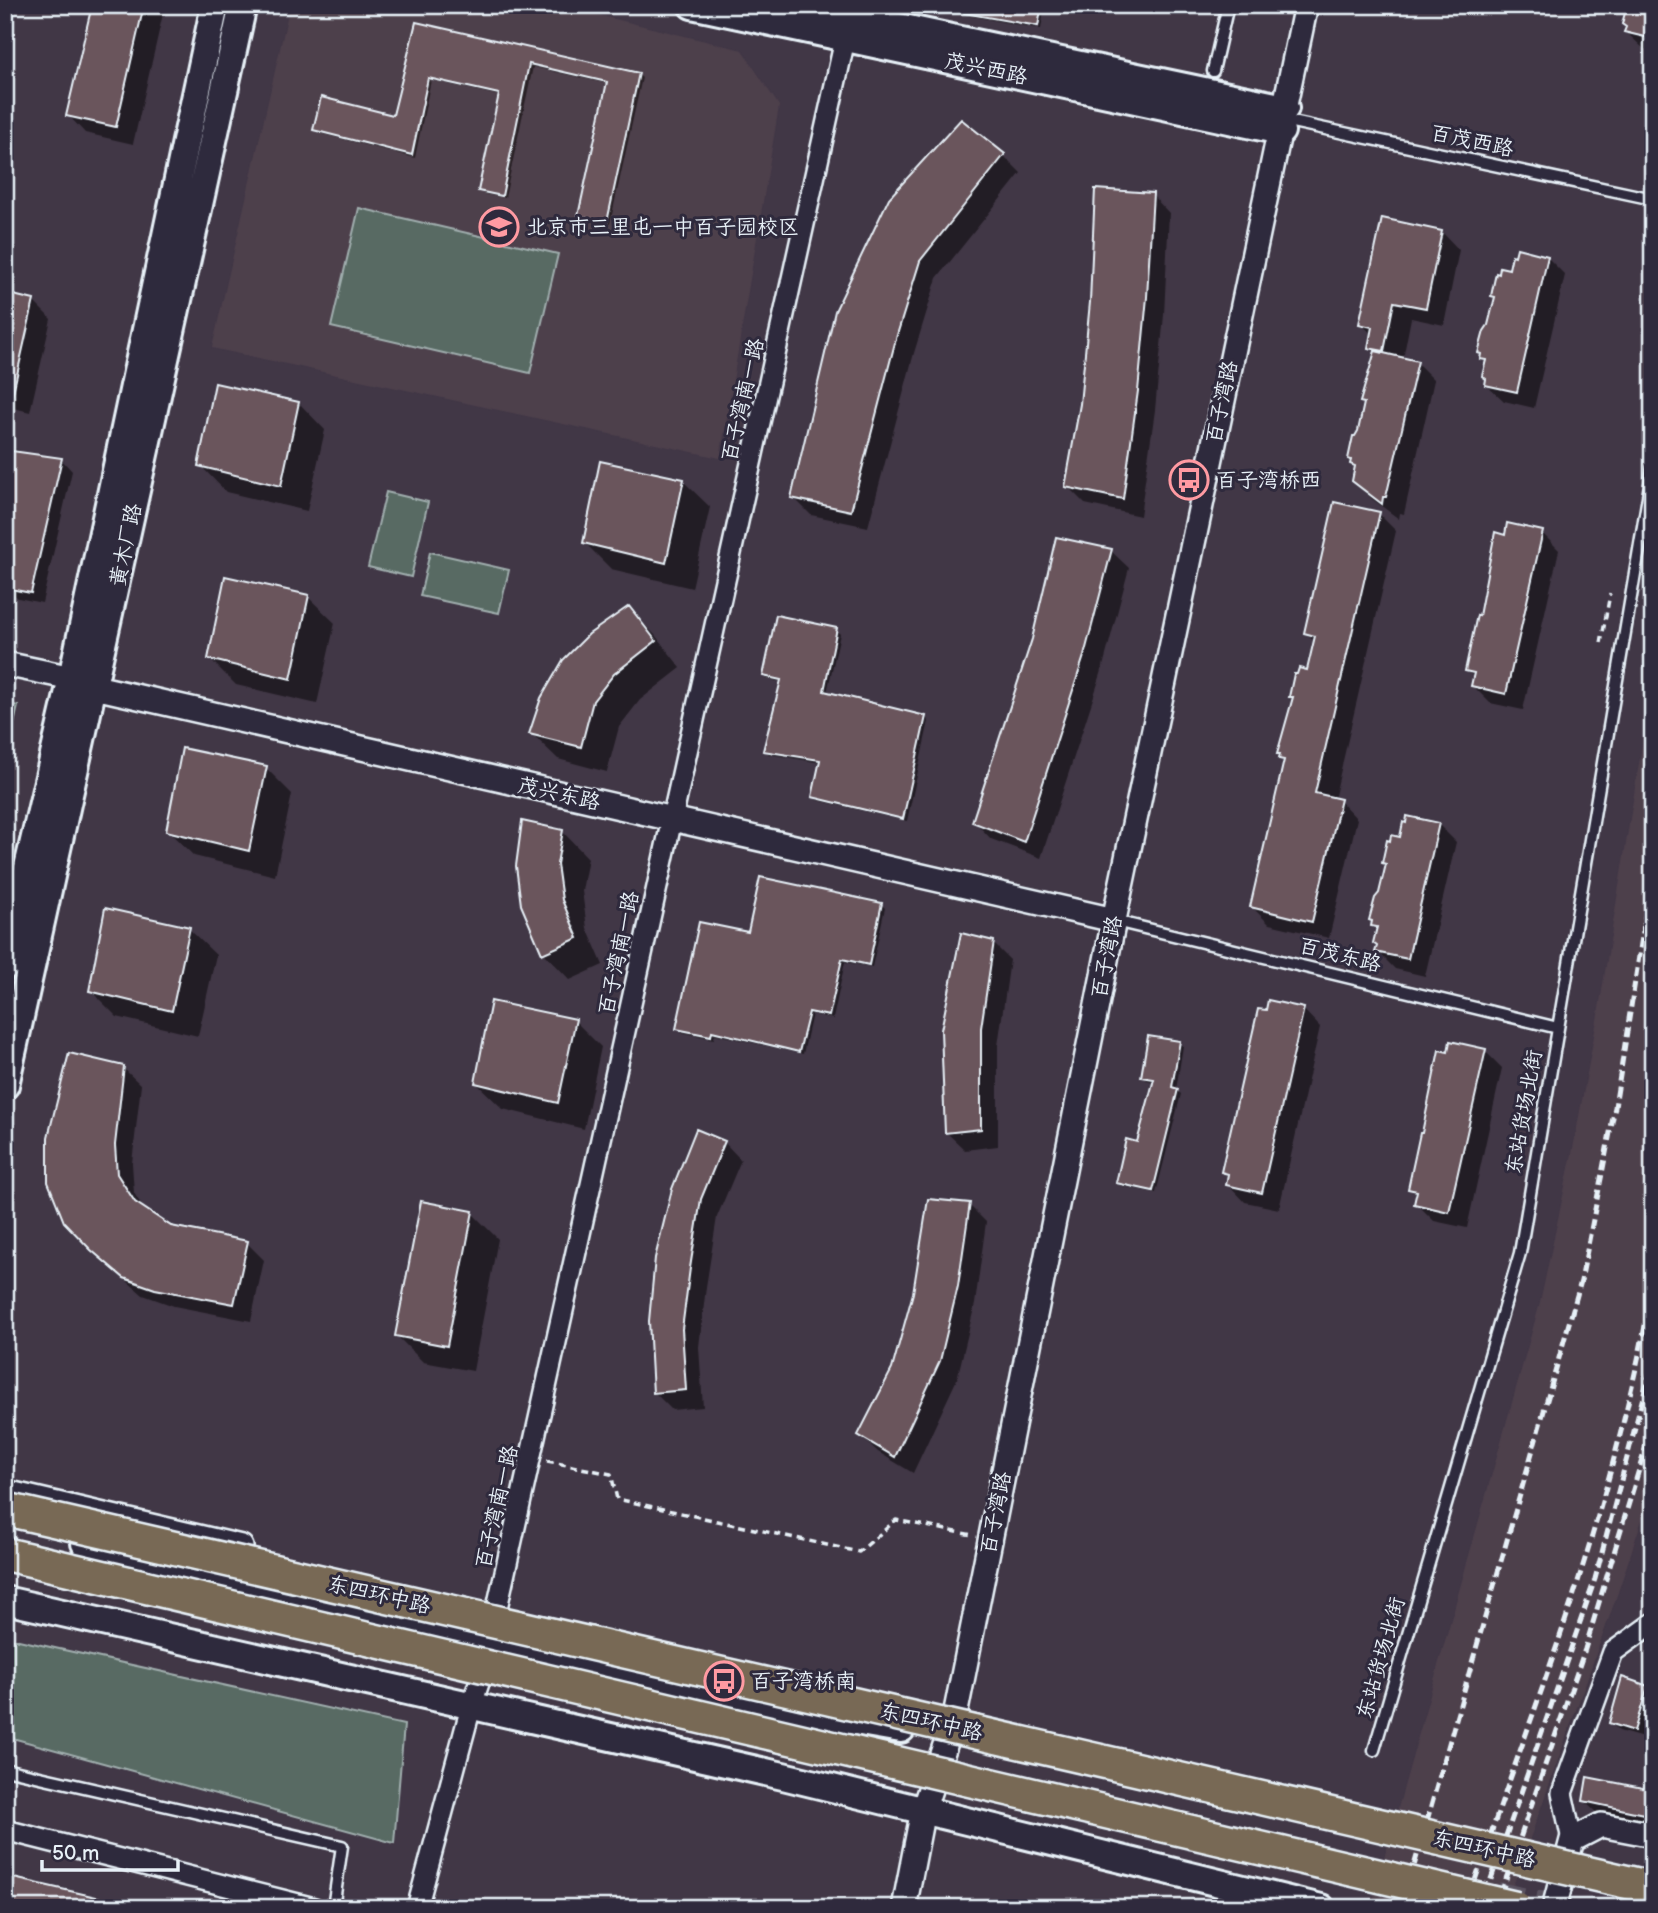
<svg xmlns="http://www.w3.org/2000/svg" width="1658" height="1913" font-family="'Balsamiq Sans','LXGW WenKai TC',sans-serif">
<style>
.built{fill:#4e404c}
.green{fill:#586a63;stroke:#a0aeae;stroke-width:2}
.shadow{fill:#0007}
.building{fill:#6b545b;stroke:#e8f1f8;stroke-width:2}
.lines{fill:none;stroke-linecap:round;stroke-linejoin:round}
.secondary-tunnel{stroke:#5a5361;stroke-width:26;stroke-dasharray:26 13;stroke-linecap:butt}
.service-casing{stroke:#e8f1f8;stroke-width:15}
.minor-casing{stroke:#e8f1f8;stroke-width:24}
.tertiary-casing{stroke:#e8f1f8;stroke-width:28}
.secondary-casing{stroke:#e8f1f8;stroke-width:32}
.path{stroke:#e8f1f8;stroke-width:3.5;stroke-dasharray:7 5;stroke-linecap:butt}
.service{stroke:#2f2a3d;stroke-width:10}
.minor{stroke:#2f2a3d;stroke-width:19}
.tertiary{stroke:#2f2a3d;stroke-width:23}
.secondary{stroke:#2f2a3d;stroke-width:26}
.rail{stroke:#e8f1f8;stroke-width:5;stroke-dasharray:10 5;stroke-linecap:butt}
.trunk-bridge-casing{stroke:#e8f1f8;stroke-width:37;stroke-linecap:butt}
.trunk-bridge{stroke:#786954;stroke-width:32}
.labels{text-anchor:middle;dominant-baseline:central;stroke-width:6;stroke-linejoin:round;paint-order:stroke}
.street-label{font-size:21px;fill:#e8f1f8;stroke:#2f2a3d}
.poi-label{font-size:21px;fill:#e8f1f8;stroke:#2f2a3d;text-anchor:start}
</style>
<rect width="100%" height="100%" fill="#413746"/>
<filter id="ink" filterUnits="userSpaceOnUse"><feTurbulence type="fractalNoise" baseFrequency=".0143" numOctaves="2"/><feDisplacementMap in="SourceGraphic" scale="14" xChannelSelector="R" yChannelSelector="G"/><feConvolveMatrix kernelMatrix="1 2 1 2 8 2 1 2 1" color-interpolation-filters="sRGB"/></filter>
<g filter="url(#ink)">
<path class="built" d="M290,5H557L742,50L779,106L720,458L212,348Z
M1653,678V1486L1616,1598L1505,1908H1370L1540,1303L1572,1154L1598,1015Z"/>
<path class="green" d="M359,208L558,254L530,373L331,327Z
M386,492L428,502L411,577L368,567Z
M430,552L509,570L499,613L420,596Z
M5,703L18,706L5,765Z
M5,1637L404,1725L394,1843L5,1736Z"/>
<path class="shadow" d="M93,5H165L133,144L85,133L68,115Z
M937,5H1040L1036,28L940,10Z
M1043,5H1045L1041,29H1039Z
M1653,5V51L1644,49L1626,32L1627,11L1622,6Z
M417,24L638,74L642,78L610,224L584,219L580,215L609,84L533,67L505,198L484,194L480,190L500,96L431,80L415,158L319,133L315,129L394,117Z
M1003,155L1021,173L937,278L914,353L868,527L811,515L793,497L837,311Z
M1152,195L1169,213L1164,315L1155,410L1140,516L1085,504L1067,486Z
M1442,232L1459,250L1444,325L1411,318L1403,359L1417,363L1434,380L1404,514L1400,513L1399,519L1372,499L1354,481L1357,469L1352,464L1376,353L1370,347L1373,335L1361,324Z
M1547,257L1565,275L1534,408L1504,401L1486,384L1487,363L1480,353L1490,326L1496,299L1493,296L1510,272Z
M5,295L33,301L51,319L30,412L5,406Z
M299,403L325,430L307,511L226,492L200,465Z
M5,447L18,450L22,454L61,459L72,471L42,603L18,598L11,592L5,591Z
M683,481L710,507L692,588L611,569L585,543Z
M1379,514L1396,531L1334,800L1340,801L1357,819L1329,938L1269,924L1252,907L1285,763L1278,753L1294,699L1291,696L1308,672L1315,642L1306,633Z
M1542,533L1559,550L1523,710L1490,703L1473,686L1475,678L1467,671L1480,618L1506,537Z
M1111,551L1129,568L1101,674L1041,858L991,839L974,821Z
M308,597L335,623L317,704L236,685L210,659Z
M629,609L655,635L681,668L640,700L619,727L607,772L558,759L531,733Z
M836,630L840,634L827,693L925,717L929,721L907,821L817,800L814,797L822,763L769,754L765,751L782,682L768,679L765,676Z
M266,768L292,794L275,876L194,856L167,830Z
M1438,824L1456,842L1425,976L1395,969L1377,951L1378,930L1371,920L1381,893L1387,866L1384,863L1401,839Z
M562,831L588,858L582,891L587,928L603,965L570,980L544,953L522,904Z
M881,904L885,908L872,967L845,962L833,1019L812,1014L803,1054L715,1034L714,1039L681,1032L678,1028L750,934Z
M189,929L216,955L198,1036L117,1017L91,991Z
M993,943L1010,960L998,1046V1146L965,1150L947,1133Z
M1303,1009L1320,1027L1279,1209L1245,1202L1228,1184L1229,1178L1223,1172Z
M575,1021L601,1047L584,1129L503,1109L476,1083Z
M1179,1043L1183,1046L1176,1090L1181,1094L1156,1193L1122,1186L1118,1182L1138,1144L1155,1082L1147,1080L1143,1077Z
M1485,1051L1502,1068L1467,1228L1434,1221L1416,1203L1418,1196L1410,1188Z
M123,1068L141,1085L132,1163L134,1193L145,1211L170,1227L247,1243L264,1260L251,1321L174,1306L143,1295L111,1267L50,1138Z
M724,1142L741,1160L717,1217L706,1287L699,1347L703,1407L672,1410L655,1393L657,1258Z
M969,1205L986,1222L975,1304L957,1379L913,1473L878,1452L860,1435L893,1370Z
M472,1213L498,1239L473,1371L423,1362L397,1336Z
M1647,1687L1653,1693V1704L1643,1738L1619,1731L1611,1723Z
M1653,1778V1829L1602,1818L1584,1801L1650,1791Z
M5,1878L137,1908H5Z"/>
<path class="building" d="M92,5H144L116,127L66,116Z
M965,5H1042L1038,26L964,13Z
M1627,5H1653V39L1624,32L1626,27L1622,24Z
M416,22L639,73L607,222L578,216L607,82L529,64L502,196L478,191L499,94L428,78L412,155L313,130L321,97L393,115Z
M961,119L1005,154L920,261L897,335L851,511L791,498L835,311L889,198Z
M1095,189L1153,193L1147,297L1138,391L1123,499L1065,487L1080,404L1090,302Z
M1382,218L1442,231L1426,308L1394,302L1384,351L1368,348L1372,327L1359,324Z
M1517,248L1548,256L1517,392L1485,385L1486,379L1482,376L1486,360L1480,359L1481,354L1478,353L1484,331L1488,325L1495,297L1491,296L1496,273L1499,274L1500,267L1509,269L1512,255L1515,256Z
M5,293L34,300L11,401L5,400Z
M1375,351L1418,361L1386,497H1383L1382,504L1352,481L1355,466L1350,464L1351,460L1348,459L1353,436H1355L1358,431L1364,403L1360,402Z
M215,383L299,402L281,486L198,466Z
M5,450L62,458L31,593L5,588Z
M600,461L684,479L666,563L583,543Z
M1334,502L1380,512L1315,793L1341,799L1312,922L1250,907L1284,760L1279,759L1280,754H1277L1293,697H1289L1294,674H1297L1299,668L1307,670L1315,636L1304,633Z
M1507,523L1543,531L1506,694L1471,686L1474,673L1465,671L1477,615L1479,616L1495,532L1505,535Z
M1056,537L1112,549L1084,656L1024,842L972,822L1032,639Z
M225,576L309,595L291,679L208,659Z
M629,606L656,641L614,674L593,701L581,747L529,734L541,698L563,660L589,634Z
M776,615L837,628L824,691L926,716L903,819L812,797L820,760L763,751L781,680L763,676Z
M182,748L267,766L249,851L166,831Z
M1407,816L1439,823L1408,959L1375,952L1377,946L1373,943L1377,927L1371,926L1372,921L1369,920L1375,898L1379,893L1386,864L1382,863L1387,840L1390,841L1391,835L1400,837L1403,822L1406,823Z
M522,821L563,830L557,864L562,900L578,938L542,954L521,905L516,866Z
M760,877L882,903L869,965L842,959L829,1016L809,1012L799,1052L712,1031L711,1036L676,1029L699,922L748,932Z
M105,908L190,927L172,1011L89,991Z
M961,933L994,941L981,1028V1129L945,1133L941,1030Z
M1268,1000L1304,1008L1262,1193L1226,1185L1228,1174L1221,1172L1258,1009L1266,1010Z
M491,1001L576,1019L558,1103L475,1083Z
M1148,1036L1180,1041L1172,1087L1178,1089L1153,1191L1116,1183L1126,1139L1137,1142L1154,1079L1141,1077Z
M1450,1041L1486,1049L1449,1212L1414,1204L1417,1191L1408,1189L1420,1133H1422L1439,1050L1448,1052Z
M69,1053L124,1066L115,1145L117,1174L135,1202L171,1226L248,1241L234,1304L155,1289L124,1278L91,1250L64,1222L48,1182V1137Z
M696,1129L725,1141L701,1199L690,1268L682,1329L686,1390L653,1393L649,1321L655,1258L672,1189Z
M928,1199L970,1203L958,1286L940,1361L895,1457L858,1435L892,1369L913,1293Z
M421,1201L473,1211L447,1346L395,1336Z
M1622,1677L1648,1686L1634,1731L1609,1723Z
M1587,1777L1653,1790V1816L1583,1801Z
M5,1876L118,1902L117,1908H5Z"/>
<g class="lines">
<path class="secondary-tunnel" d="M1497,1895L1560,1908"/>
<g class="service-casing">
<path id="service" d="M1213,71L1228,5
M1283,120L1653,199
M1115,921L1558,1028
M1374,1750L1520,1253L1653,467
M5,1769L342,1846L333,1908"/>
</g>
<g class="minor-casing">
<path id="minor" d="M5,1830L314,1908
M1572,1840L1562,1793L1613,1652L1653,1623
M417,1908L471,1707L481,1677L497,1608L848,26"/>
</g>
<g class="tertiary-casing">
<path id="tertiary" d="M5,664L72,678L95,687L1114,920
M5,1492L241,1547
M904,1908L923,1810L955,1716L1114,920L1306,5
M1554,1908L1572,1840L1601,1825L1653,1835"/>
</g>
<g class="secondary-casing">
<path id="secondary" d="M692,5L1281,131
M794,5L1285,108
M5,966L72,678L215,5
M5,1085L243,5
M85,1543L490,1640L720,1698L901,1729
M5,1600L783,1776L1321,1908"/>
</g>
<path class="path" d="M1601,643L1610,594
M547,1461L611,1474L617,1499L859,1552L896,1520L972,1535"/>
<use href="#service" class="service"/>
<use href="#minor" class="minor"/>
<use href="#tertiary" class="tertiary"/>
<use href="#secondary" class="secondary"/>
<path class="rail" d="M1402,1908L1581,1281L1615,1107L1653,868
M1466,1908C1502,1796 1545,1687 1580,1575C1610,1480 1635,1383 1653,1285
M1481,1908L1595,1579L1653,1359
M1496,1908L1585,1649L1653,1423"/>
<g class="trunk-bridge-casing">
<path id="trunk-bridge" d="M5,1509L1653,1888
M5,1554L1516,1908"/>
</g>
<use href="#trunk-bridge" class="trunk-bridge"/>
</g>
</g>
<defs>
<g id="school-ring" transform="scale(2.0125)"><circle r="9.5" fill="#2f2a3d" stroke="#ff9aa2" stroke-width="1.5"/><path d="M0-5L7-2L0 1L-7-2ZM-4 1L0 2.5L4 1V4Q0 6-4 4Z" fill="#ff9aa2"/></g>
<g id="bus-ring" transform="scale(2.0125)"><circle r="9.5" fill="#2f2a3d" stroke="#ff9aa2" stroke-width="1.5"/><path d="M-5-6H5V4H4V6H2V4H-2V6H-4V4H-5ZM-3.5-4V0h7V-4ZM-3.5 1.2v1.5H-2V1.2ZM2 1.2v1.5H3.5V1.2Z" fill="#ff9aa2"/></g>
</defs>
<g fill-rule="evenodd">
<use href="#school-ring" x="499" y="227"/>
<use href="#bus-ring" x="1189" y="480"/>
<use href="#bus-ring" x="724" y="1681"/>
</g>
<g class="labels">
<g class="street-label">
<text transform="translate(986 69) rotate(12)">茂兴西路</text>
<text transform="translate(1472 141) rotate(12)">百茂西路</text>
<text transform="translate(743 400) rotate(-77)">百子湾南一路</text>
<text transform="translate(1222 402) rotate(-78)">百子湾路</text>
<text transform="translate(126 545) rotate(-78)">黄木厂路</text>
<text transform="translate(559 794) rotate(13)">茂兴东路</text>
<text transform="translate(619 953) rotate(-78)">百子湾南一路</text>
<text transform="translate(1340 955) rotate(14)">百茂东路</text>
<text transform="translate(1107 957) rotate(-79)">百子湾路</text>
<text transform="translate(1524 1112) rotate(-80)">东站货场北街</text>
<text transform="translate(497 1507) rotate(-77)">百子湾南一路</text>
<text transform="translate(996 1513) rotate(-79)">百子湾路</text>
<text transform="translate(379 1595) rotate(13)">东四环中路</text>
<text transform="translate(1381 1658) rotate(-74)">东站货场北街</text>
<text transform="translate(931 1722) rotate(13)">东四环中路</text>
<text transform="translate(1484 1849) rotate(13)">东四环中路</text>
</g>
<g class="poi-label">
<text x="526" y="227">北京市三里屯一中百子园校区</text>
<text x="1216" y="480">百子湾桥西</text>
<text x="751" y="1681">百子湾桥南</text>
</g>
</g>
<rect width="1658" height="1913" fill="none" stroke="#2f2a3d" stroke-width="28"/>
<rect x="14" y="14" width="1630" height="1885" fill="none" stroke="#e8f1f8" stroke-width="2.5" filter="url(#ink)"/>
<path d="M42 1860v10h136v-10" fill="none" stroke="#e8f1f8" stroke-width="3.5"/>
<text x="52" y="1860" font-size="21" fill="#e8f1f8" stroke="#2f2a3d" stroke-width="5" paint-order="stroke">50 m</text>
</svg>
